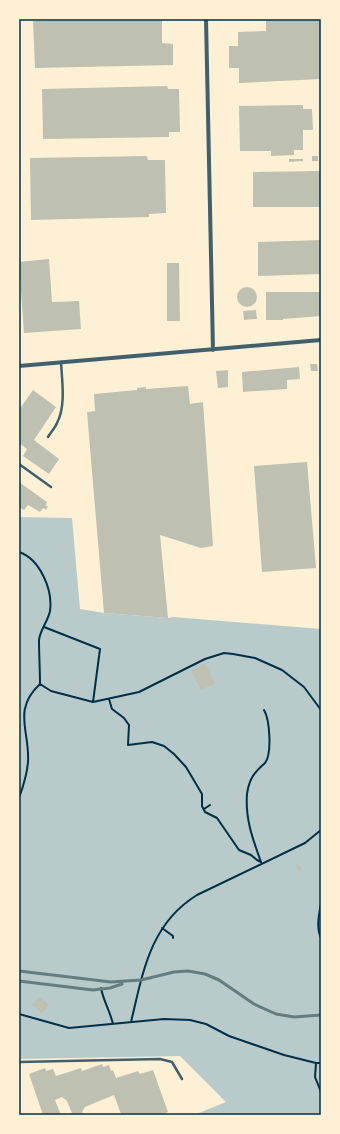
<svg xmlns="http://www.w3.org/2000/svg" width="340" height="1134" font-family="'Fira Sans',sans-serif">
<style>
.green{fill:#b9caca}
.building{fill:#bec0b2}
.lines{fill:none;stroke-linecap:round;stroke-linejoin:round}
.path{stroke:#003049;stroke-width:2}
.service{stroke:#3f606c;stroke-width:2.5}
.minor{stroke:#3f606c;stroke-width:4}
.rail{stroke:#657d81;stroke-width:3}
.neatline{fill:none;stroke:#003049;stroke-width:1.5}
</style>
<rect width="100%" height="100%" fill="#fdf0d5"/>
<path class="green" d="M19,517L72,518L80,609L104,613L168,618L173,617L321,629V1115H194L226,1102L180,1056L19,1059Z"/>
<path class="building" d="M76,19H162V43L173,44V65L35,68L33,21Z
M266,19H321V79L239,83V68H229V46H238V32L266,31Z
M167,86L168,89H179L180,132H169V137L43,139L42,89Z
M303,105V127V109H312L313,130H303V150H294V155L271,156V151H240L239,106Z
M147,156L148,160H165L166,213L149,214V217L31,220L30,158Z
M312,156H318V161H312Z
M289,159H303V161L289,162Z
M321,171V207H253V172Z
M321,240V274L258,276V242Z
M49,259L52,302L79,301L81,329L24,333L19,262Z
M167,263H179L180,321H167Z
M237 297a10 10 0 1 1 20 0a10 10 0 1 1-20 0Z
M266,292H321V316L283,319V320H266Z
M256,310L257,319L244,320L243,311Z
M310,364H317L318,371H311Z
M299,367L300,379L287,380V389L243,392L242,372Z
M228,370V387L218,388L216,371Z
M188,386L190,404L203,402L213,546L201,548L160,535L168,618L104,613L87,412L95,411L94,394L137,390V388L146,387V389Z
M33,390L56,407L34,440L59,459L49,474L23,456L27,449L19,443V410Z
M307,462L316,568L262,572L254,466Z
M19,482L47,502L46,506H48L46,510L43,508L40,512L28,505L24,510L19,507Z
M205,663L215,683L201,690L191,670Z
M298,864L302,868L299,872L295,867Z
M40,996L44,1000L42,1001L44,1002L45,1001L49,1005L42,1013L37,1009L38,1008L37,1007L36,1008L32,1005Z
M102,1064L103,1067L109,1065L111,1071L113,1070L116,1078L138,1071L140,1074L153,1070L168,1112L161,1115H120L121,1114L114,1095L85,1107L82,1112L84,1115H69L72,1113L67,1101L62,1097L55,1100L61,1115H43L29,1074L45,1068L46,1071L53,1069L56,1076L81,1068L82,1071Z"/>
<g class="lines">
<path class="path" d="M19,552C40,559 53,590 50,611C48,621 40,630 39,640C39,655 40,669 40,684C12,710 30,731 28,762C27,775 23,787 19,798
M44,627L100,649L93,702
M40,684L51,691L93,702L139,692L205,659L224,653L233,654L255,658L282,670L304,687L321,710
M109,699L112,709L124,718L129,725L128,745L152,742L164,746L174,754L186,767L202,794V806L205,812L217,818L239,850L251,855L257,860L261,862
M204,809L210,805
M261,862C253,840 245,819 247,794C248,787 251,777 256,772C259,768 262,766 265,763C272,754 270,720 264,710
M321,904C319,914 316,928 321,938
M162,928L173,936V938
M101,988C103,1000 110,1011 113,1024
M19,1014L69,1028L164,1019L190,1020L206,1024L229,1036L284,1055L316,1063H321
M131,1022C143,972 150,924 197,895L305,843L321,830
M316,1063L315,1077L321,1092"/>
<path class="service" d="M48,437C51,432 55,428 57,423C66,406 62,381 61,362
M19,464L51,487
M19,1062L160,1059L172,1062L182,1079"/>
<path class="minor" d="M206,19L213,350
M19,366L321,340"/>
<path class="rail" d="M19,971L111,982L141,980L174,972L188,971L205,974L219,980L254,1004L276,1014L294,1017L321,1015
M19,981L93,990L110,988L122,984"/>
</g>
<rect width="340" height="1134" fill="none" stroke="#fdf0d5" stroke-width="40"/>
<rect x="20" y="20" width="300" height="1094" class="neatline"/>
</svg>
